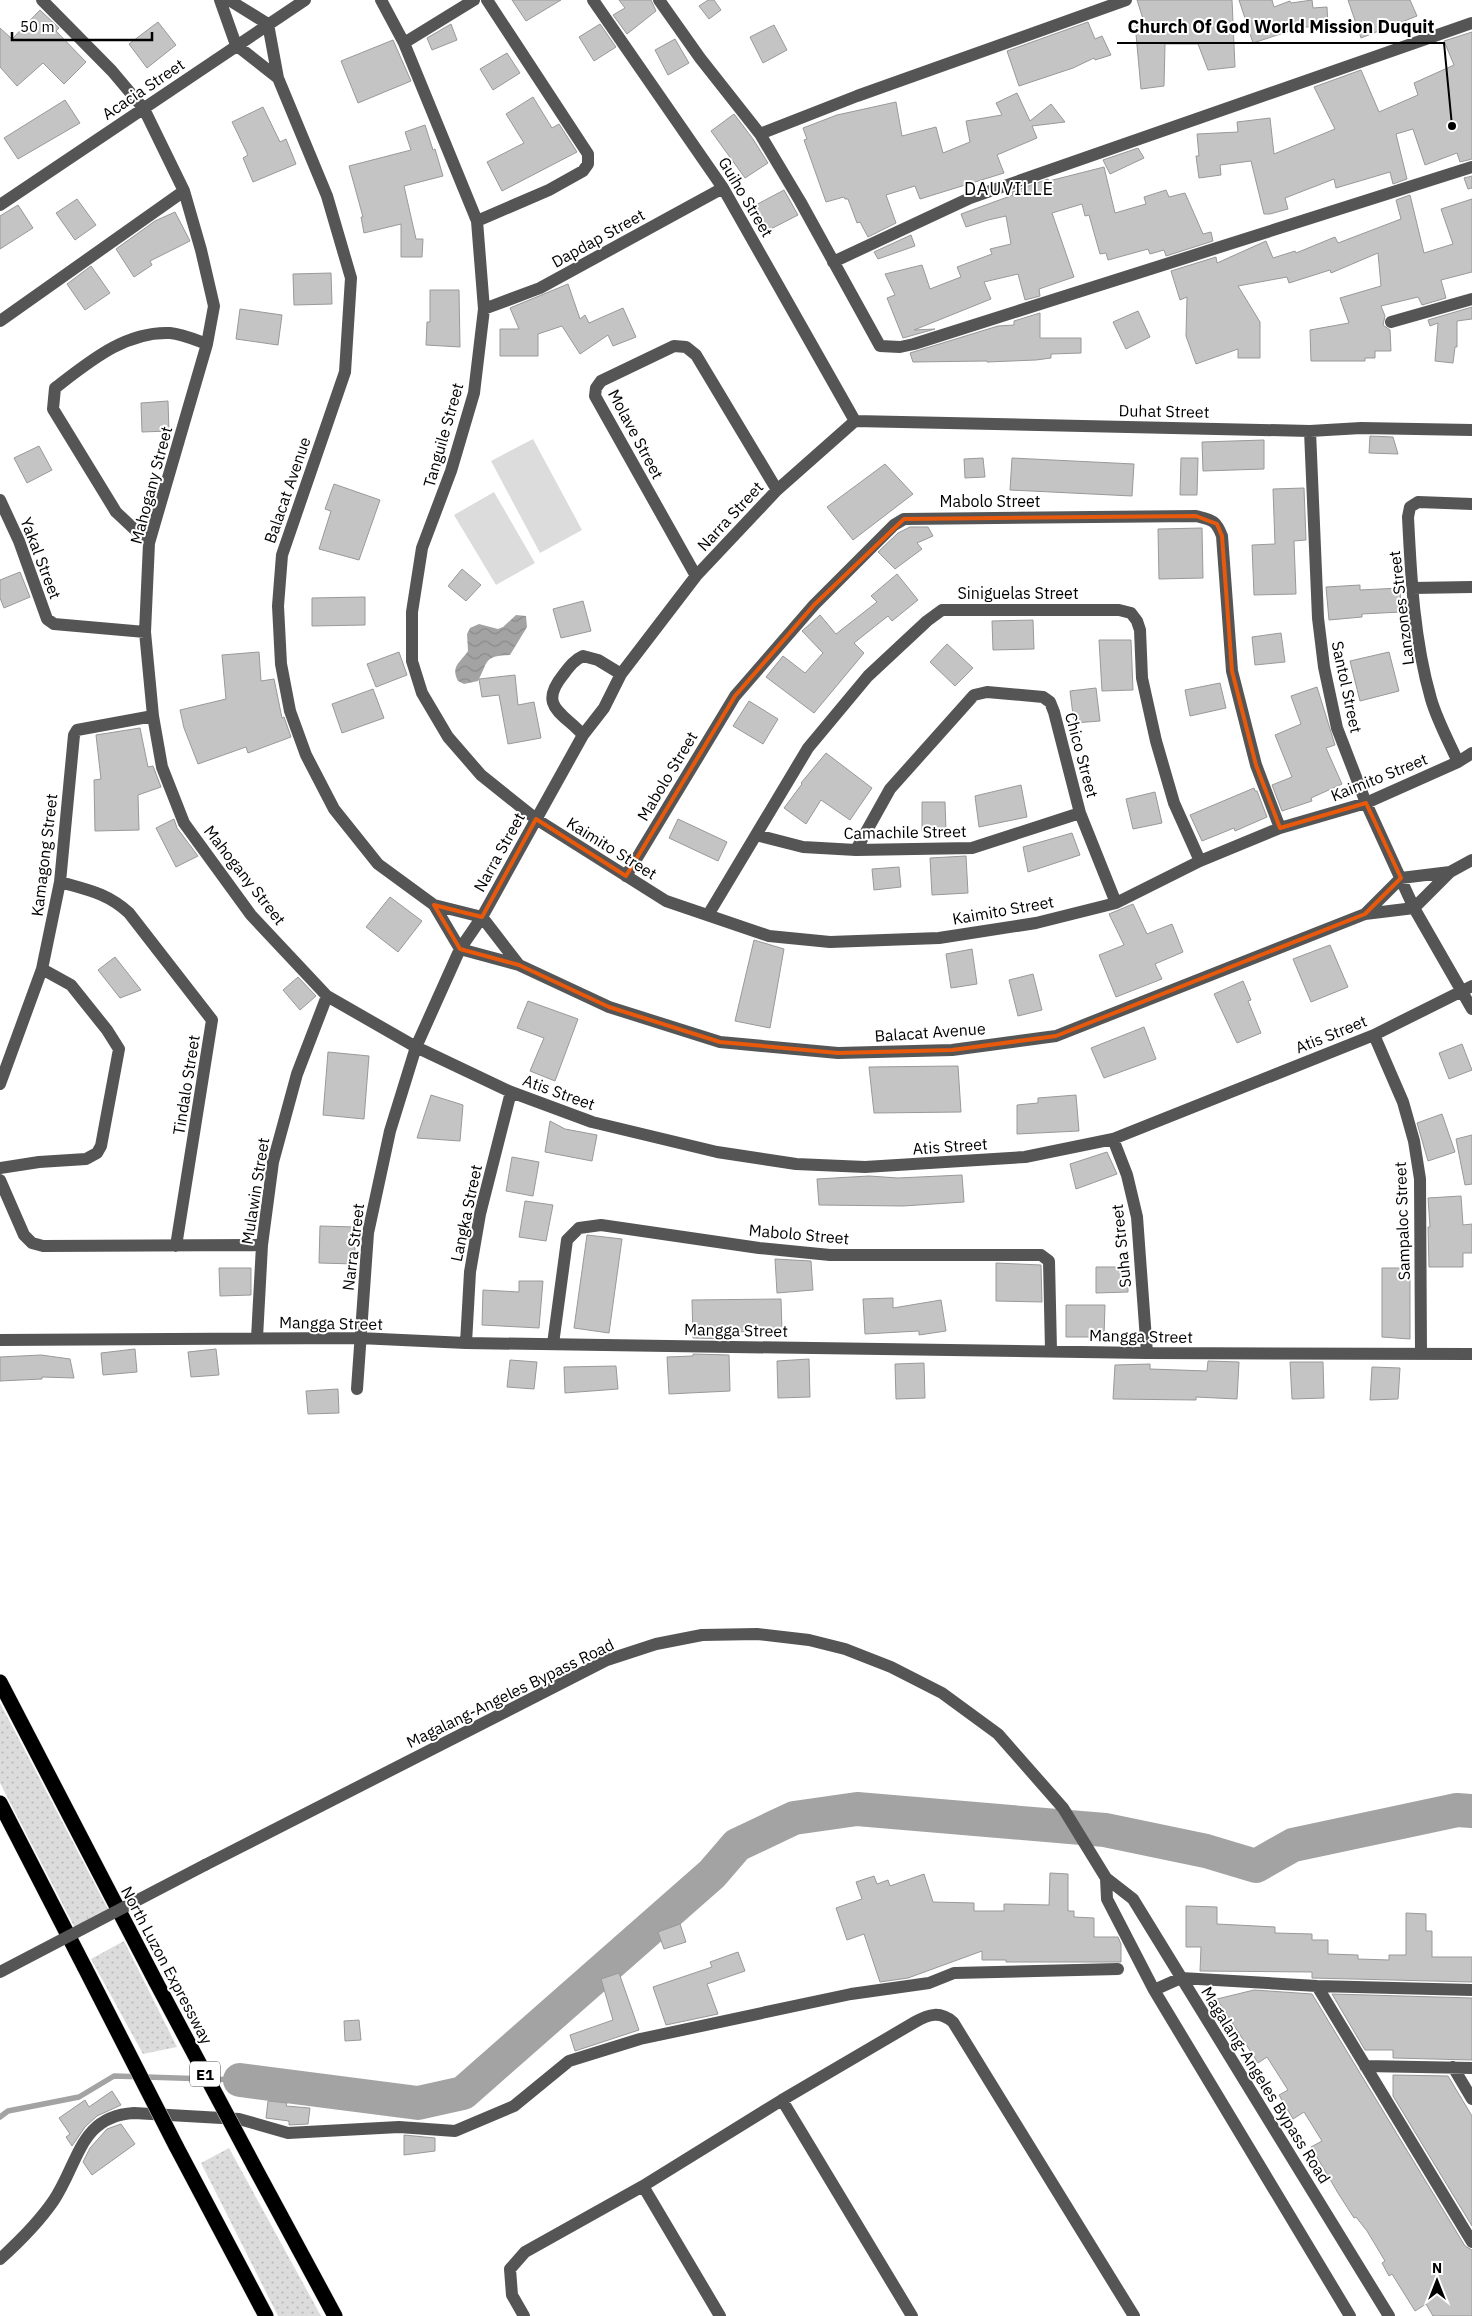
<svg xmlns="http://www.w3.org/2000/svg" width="1472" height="2316" font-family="'IBM Plex Sans',sans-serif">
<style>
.grass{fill:url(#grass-dots)}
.pitch{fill:#dcdcdc}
.water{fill:url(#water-waves)}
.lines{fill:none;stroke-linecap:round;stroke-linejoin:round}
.stream{stroke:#a3a3a3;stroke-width:5.5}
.river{stroke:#a3a3a3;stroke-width:34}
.building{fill:#c4c4c4;stroke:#999}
.highway-casing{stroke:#dbdbdb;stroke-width:16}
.minor{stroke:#555;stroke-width:12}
.highway{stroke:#000;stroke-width:15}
.highway-bridge-casing{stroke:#dbdbdb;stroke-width:16;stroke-linecap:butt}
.minor-bridge{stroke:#555;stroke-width:12}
.highway-bridge{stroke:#000;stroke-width:15}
.marked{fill:none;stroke:#e8590c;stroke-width:4;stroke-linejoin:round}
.labels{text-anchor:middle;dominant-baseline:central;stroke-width:4;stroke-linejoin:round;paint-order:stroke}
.shield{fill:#fff;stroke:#4c4c4c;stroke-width:1}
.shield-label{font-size:15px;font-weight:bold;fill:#000}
.street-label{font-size:16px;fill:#000;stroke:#fff}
.neighbourhood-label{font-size:18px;letter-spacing:1px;fill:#000;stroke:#fff}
.leader{fill:none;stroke:#000;stroke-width:2}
.callout-dot{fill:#000;stroke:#fff;stroke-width:2}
.callout-label{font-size:18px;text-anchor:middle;font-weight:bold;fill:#000;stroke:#fff;stroke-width:4;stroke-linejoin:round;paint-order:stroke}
</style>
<defs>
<pattern id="grass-dots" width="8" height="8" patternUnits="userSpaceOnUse" patternTransform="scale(1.25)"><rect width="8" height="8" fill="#dcdcdc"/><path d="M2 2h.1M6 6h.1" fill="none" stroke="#bbb" stroke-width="1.8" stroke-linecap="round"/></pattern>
<pattern id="water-waves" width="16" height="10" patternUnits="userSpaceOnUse" patternTransform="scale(1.25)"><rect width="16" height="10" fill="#a3a3a3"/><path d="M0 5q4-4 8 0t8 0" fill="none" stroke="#8b8b8b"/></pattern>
</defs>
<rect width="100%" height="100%" fill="#fff"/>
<path class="grass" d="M0,1703L111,1915L78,1934L0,1783Z
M124,1941L177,2047L143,2054L91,1959Z
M229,2148L321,2316H278L201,2163Z"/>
<path class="pitch" d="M533,439L582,530L540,553L491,461Z
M494,492L535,563L496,585L454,515Z"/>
<path class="water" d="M516,615L526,616L527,627L510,655C484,656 489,660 478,681L464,684L458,681C450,666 461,662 468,651L467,634L470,628L479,624L498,629L503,627Z"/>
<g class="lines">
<path class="stream" d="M0,2117L8,2111L79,2097L114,2076L240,2080"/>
<path class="river" d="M240,2080L418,2103L463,2093L712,1874L737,1845L794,1818L857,1809L1105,1830L1206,1851L1256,1866L1293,1845L1457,1810L1472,1811"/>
</g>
<path class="building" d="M512,0H561L526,21Z
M619,0H651L656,11L627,34L613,15L625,8Z
M708,0H714L721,10L709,19L699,6Z
M1137,0H1232L1235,67L1208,70L1198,44H1165L1164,86L1141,89L1135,23L1144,22Z
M1239,0H1272L1274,7L1290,1L1291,3L1312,0L1313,8L1327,7L1328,27H1302L1253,43Z
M1348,0H1410L1417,16L1361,38Z
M40,10L59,28L56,31L86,62L64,84L43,63L17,86L0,67V28L12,39Z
M158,22L176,45L147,68L129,44Z
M1088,22L1095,39L1102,36L1111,55L1095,60L1094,58L1073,68L1019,86L1007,51Z
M451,24L457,40L432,50L427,38Z
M600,24L616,47L594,61L579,37Z
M774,25L787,50L763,63L750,37Z
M1472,32V159L1460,162L1457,153L1425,165L1413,129L1396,134L1407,179L1393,184L1390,172L1336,188L1334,179L1285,198L1288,209L1270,214H1264L1251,161L1220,165L1221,175L1199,178L1196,156H1199L1197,134L1238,132L1237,122L1270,118L1274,154L1335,129L1314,87L1361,70L1379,112L1418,95L1414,83L1454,65L1444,41Z
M675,39L689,63L668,75L655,50Z
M393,40L411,81L358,103L341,61Z
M507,53L520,73L493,90L480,69Z
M1017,93L1030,121L1051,104L1065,122L1032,126L1037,138L997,155L1004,173L920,199L915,186L886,195L896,223L868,237L860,222L857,223L848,199H845L844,197L826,202L804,140L807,139L803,128L837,115L896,102L902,136L936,127L943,153L970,142L966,121L1002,115L996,103Z
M533,97L552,128L559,124L577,152L502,191L487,162L524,143L506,114Z
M65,100L80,123L18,159L4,138Z
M263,107L280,142L286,139L296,164L253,182L243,158L248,155L232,122Z
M734,114L753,139L768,163L745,178L711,131Z
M425,125L433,150L435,149L443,176L404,186L416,239H423L422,257H401V224L364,233L361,217H363L349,166L411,150L405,132Z
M1138,148L1144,158L1110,174L1103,160Z
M1104,167L1115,213L1146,204L1144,197L1166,190L1169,197L1185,193L1203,234L1211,232L1213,241L1166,256L1164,250L1150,254L1148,249L1108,260L1106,253L1100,254L1089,215L1085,216L1082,204L1052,213L1074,277L1039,289L1040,296L1025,300L1018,274L984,282L991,299L914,330L935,329L903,338L887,298L895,295L885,274L922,265L930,289L961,277L957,267L992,254L990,249L1011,244L1006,216L988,220L966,227L961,214L1013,195L1012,192L1048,179L1049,181Z
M1472,176V188L1468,189L1464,178Z
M784,190L798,215L765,232L752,207Z
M1410,195L1424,253L1453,244L1441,209L1472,199V272L1441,280L1446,298L1422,305L1418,297L1381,306L1385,316L1383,325L1390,330L1391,351H1375V358H1365V361H1311L1310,330L1349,323L1340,298L1381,286L1378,253L1331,273L1330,270L1289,283L1287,277L1238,286L1260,322V358H1238V349L1196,364L1186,336L1187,297L1180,300L1171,271L1216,257L1217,263L1266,241L1273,258L1295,251L1296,253L1335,237L1338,243L1401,219L1396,200Z
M77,199L96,225L75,240L56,213Z
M18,205L33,228L0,249V216Z
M175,212L190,241L150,261L152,265L134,277L116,249L155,221Z
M911,235L915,246L878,259L874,252Z
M91,266L110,293L85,310L67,284Z
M331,273L332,304L294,305L293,274Z
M568,284L580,319L585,315L589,323L623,308L636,337L613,346L608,335L580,354L562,326L538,334V356H500V329H519L510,308Z
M430,290H459L460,347L426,345L427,322H430Z
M1472,307V319L1457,321V347H1455L1453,363L1435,361L1438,323L1430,326L1428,320Z
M240,309L282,315L278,345L236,339Z
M1138,311L1150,337L1126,349L1113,322Z
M1040,313V338H1081V353L1051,354V358L1036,360L987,362V361L913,362L910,353L998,326L1014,325V321Z
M168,401L169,431L142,432L141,403Z
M1370,436L1393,437L1398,454L1369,453Z
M1264,440V469L1203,471L1202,442Z
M39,446L52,470L27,483L14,458Z
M983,458L985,477L965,478L964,459Z
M1012,458L1134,464L1132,496L1010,490Z
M1181,458H1198L1197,495H1180Z
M885,464L913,494L853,540L827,507Z
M334,484L380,500L359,560L319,549L331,511L325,509Z
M1304,488L1306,540L1294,541L1296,594L1254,595L1252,545L1275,544L1273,489Z
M910,527H928L933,536L917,543L922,549L895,569L878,552L898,533Z
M1202,528L1203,578L1159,579L1158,529Z
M462,569L481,585L466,601L448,586Z
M20,572L30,597L4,608L0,598V580Z
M897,574L918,600L892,621L888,616L854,643L864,653L814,713L766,677L783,656L805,673L823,653L802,631L820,615L836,634L877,602L871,596Z
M1360,585V590L1400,588L1401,612L1362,614V617L1329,620L1326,587Z
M365,597V625L312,626V598Z
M583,601L591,631L561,638L553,609Z
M1033,620L1034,649L993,650L992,621Z
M1281,633L1285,662L1255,665L1252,637Z
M1099,640H1131L1133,690L1102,691Z
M947,644L973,668L955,686L930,662Z
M259,652L261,681L274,679L282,718L284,717L291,737L248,753L246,747L198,764L184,728L180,710L226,699L222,655Z
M399,652L407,675L376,687L367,664Z
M1389,652L1399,691L1360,701L1350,661Z
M515,675L518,705L534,702L541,738L508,744L499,695L482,697L479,679Z
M1220,683L1226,708L1190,716L1185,690Z
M1317,687L1335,745L1326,748L1342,784L1311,798L1312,801L1282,811L1272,785L1292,777L1275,735L1301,724L1291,696Z
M1096,688L1100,721L1074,723L1070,691Z
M373,689L384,718L342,733L332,704Z
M749,701L778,719L763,744L733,726Z
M140,728L148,767L153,766L161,787L138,795L139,830L95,831L94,780L101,779L96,735Z
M826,753L872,788L850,820L821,800L806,824L784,808L802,784L801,783Z
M1021,785L1027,817L979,827L975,796Z
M1254,788L1255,791H1257L1267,817L1235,831L1234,828L1202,841L1190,815Z
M1155,792L1162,823L1133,829L1126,799Z
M922,802H945L946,831H922Z
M174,819L177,828L198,856L176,867L156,828Z
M678,819L727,842L718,861L669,838Z
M1072,833L1080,855L1028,872L1023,847Z
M966,856L968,893L932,895L930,858Z
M899,867L901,887L874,890L872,869Z
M390,897L422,921L398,952L366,927Z
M1133,904L1147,934L1172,924L1183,952L1155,964L1162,979L1116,997L1099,955L1124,945L1109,914Z
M754,940L784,949L770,1028L735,1021Z
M1330,945L1348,987L1311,1002L1293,959Z
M972,949L977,984L951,988L946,954Z
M115,957L141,990L120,998L98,970Z
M1033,974L1042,1010L1018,1016L1009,980Z
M298,977L316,996L300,1010L283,990Z
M1243,981L1251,1000L1248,1001L1261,1033L1237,1043L1214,994Z
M528,1001L578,1019L555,1081L530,1071L544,1038L517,1028Z
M1144,1027L1156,1059L1104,1078L1091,1048Z
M1462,1044L1472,1070L1449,1079L1439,1053Z
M328,1052L369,1056L364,1119L323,1115Z
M958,1066L961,1112L874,1113L869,1067Z
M431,1095L463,1105L460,1141L417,1138Z
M1076,1095L1079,1131L1017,1134V1105L1038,1103V1098Z
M1442,1114L1455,1152L1428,1161L1417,1123Z
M550,1121L565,1129L597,1135L592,1161L545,1152Z
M1472,1135V1184L1465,1185L1456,1139Z
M1107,1152L1117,1174L1076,1189L1070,1164Z
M512,1157L539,1162L533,1196L506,1191Z
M962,1175L964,1202L903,1206L819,1205L817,1179L869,1176L898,1178Z
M1461,1196L1463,1225L1472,1224V1253H1463V1267H1429L1428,1227H1430L1428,1198Z
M525,1201L553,1205L546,1241L519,1237Z
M320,1226L355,1227V1264L319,1263Z
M587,1235L622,1239L609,1333L574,1328Z
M775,1259L811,1261L813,1290L777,1293Z
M996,1263L1041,1265L1042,1302L996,1301Z
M1096,1267H1128V1292L1096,1293Z
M219,1268H251V1295L220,1296Z
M1382,1268H1410V1339L1382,1337Z
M519,1281H543L539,1328L482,1325L483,1290L519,1292Z
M893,1298V1308L941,1300L946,1331L919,1335V1331L865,1334L863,1299Z
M781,1299L782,1331L728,1332V1339L693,1338L692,1300Z
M1066,1305H1105L1104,1337H1066Z
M135,1349L137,1372L103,1375L101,1353Z
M216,1349L219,1375L191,1377L188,1352Z
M693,1354L729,1355L730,1391L669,1394L667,1357L693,1356Z
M41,1355L70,1359L74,1378L42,1377V1379L0,1381V1357Z
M809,1359L810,1397L778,1398L777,1361Z
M510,1360L537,1362L534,1389L507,1387Z
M1208,1361L1239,1362L1237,1399L1196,1397V1400L1113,1399L1115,1365L1150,1364V1369L1207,1371Z
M1290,1362H1323L1324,1398L1292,1399Z
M924,1363L925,1398L896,1399L895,1364Z
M616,1366L618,1389L565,1393L564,1367Z
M1372,1367L1400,1368L1398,1399L1370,1400Z
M338,1389L339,1413L308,1414L306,1391Z
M1050,1873L1068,1874V1911H1074V1917L1094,1918V1937H1118L1121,1944V1962H1006V1960H982V1951L908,1978L880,1982L864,1934L847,1940L836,1908L862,1899L856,1882L874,1876L877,1884L888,1880L890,1886L924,1874L933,1902L974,1903V1911H1004V1904L1049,1905Z
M1186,1906L1217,1907V1924L1275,1927V1933L1312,1934V1940H1328V1954L1358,1955V1959L1389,1960V1955H1406V1913L1426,1914V1931H1432V1957H1472V1982L1312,1978V1972L1200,1971L1201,1947H1186Z
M680,1924L686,1942L664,1949L658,1932Z
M738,1952L745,1971L707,1984L718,2014L666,2025L653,1987L712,1967L710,1962Z
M619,1973L639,2030L575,2051L570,2035L613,2020L601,1979Z
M1254,1990L1312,1994L1465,2246L1472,2250V2316H1433L1426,2304L1415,2311L1392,2274L1389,2276L1382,2263L1385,2261L1367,2231L1356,2217L1354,2218L1338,2193L1311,2147L1322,2141L1304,2112L1293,2119L1279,2095L1288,2090L1267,2057L1258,2063L1217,1999Z
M1332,1994L1472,1998V2060L1393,2058V2050H1365Z
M359,2020L361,2040L345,2041L344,2021Z
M1393,2075L1448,2076L1472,2116V2226L1393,2096Z
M112,2091L121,2105L97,2116L85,2127L72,2146L66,2137L70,2134L59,2118L85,2100L89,2107Z
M268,2101L287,2103L286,2106L310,2108L308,2124L289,2125V2121L266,2118Z
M121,2124L135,2144L92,2175L83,2162L90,2148L107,2129Z
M404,2135L435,2138V2151L404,2155Z"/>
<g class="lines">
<g class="highway-casing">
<path id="highway" d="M0,1682L156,1982
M0,1803L85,1968
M176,2146L266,2316
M254,2166L335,2316"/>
</g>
<path class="minor" d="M42,0L112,71L144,109L184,191L201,250L214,306L207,344L149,543L145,632L153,716L162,767L184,823L251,915L327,996L416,1047L511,1092L592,1122L717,1152L796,1164L865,1167L1025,1157L1113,1139L1374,1035L1472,986
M220,0L236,45L278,78
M229,0L268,24L278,78L327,196L351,278L345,372L282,555L278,606L281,664L290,711L306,755L334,809L378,864L434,905L482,917L519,965
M381,0L404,43L477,221L484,309L474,393L451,471L422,548L412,612V661L422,693L448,737L481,775L536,819L666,901L769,936L830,942L939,938L1036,923L1116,903L1200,861L1280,828L1366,803L1458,762L1472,753
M593,0L723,188L855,421
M659,0L700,58L760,134L800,201L880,346L900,347L914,344L1472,167
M404,43L474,0
M760,134L857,96L1126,0
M0,205L305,0
M477,221L549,190L583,171L588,164V154L487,0
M833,262L970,198L1472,23
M484,309L540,288L723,188
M0,321L184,191
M1391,322L1472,299
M855,421L1310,431L1361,428L1472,430
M1310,431L1318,618L1324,667L1337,728L1366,803L1414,908L1472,1009
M0,500L19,541L47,619L54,624L145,632
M149,543L116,512L53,409L55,388C89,362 125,331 170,333C182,334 196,340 207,344
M696,576L595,396L596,388L601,381L674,346L686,347L696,355L777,490
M1412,588L1472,587
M583,735C564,713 537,707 563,675C569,667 574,660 583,656L598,660L621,674
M1458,762C1449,742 1437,720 1431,699C1414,640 1411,578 1408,517L1410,507L1418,502L1472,504
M756,835L803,847L856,850L972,848L1080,813
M856,850L890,789L974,695L987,692L1043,697L1050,702L1054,712L1080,813L1116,903
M626,876L735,696L814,605L894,525L904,519L1196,516C1212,520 1216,520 1222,536L1232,671L1256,765L1280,828
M60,882C88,890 107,893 129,913L212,1020L176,1246
M434,905L460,949L519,965L609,1007L720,1042L838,1053L952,1050L1056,1036L1365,914L1414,908L1450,872L1472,860
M1365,914L1401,878L1450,872
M708,915L808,748L868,676L927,621L942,610H1119L1131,613L1137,621L1140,630L1142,678L1156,741L1174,803L1200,861
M1374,1035L1403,1102L1414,1141L1420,1179L1421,1353
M0,1084L42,969L60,882L74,735L77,730L153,716
M1113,1139L1127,1175L1137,1217L1147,1353
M0,1168L39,1162L86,1159L97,1153L101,1146L119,1049L107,1030L71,985L42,969
M0,1180L24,1235L32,1243L43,1246L262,1245
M257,1338L262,1245L273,1162L297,1074L327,996
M0,1340L359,1338L466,1343L1147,1353L1472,1354
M466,1343L470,1272L480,1214L511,1092
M553,1344L567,1240L579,1228L601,1225L759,1248L830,1255H1041L1049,1261L1051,1350
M357,1389L368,1233L390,1131L416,1047L460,949L482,917L583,735L604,708L621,674L696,576L777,490L855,421
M205,1865L607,1660L656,1644L702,1635L757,1634L809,1640L845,1649L891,1667L942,1693L998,1734L1063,1808L1106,1878L1133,1899L1389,2316
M1106,1878L1107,1899L1154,1990L1350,2316
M1317,1986L1472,2242
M1154,1990L1181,1978L1317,1986L1472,1990
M1365,2066L1472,2068
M1453,2067L1472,2099
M782,2100L912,2316
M643,2186L720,2316
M0,2259C20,2241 39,2222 54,2200C79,2162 80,2116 134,2113L239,2119L288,2133L399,2127L455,2131L514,2106L569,2061L640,2039L851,1994L929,1983L954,1973L1118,1969
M524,2316L512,2295L510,2269L525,2252L643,2186L782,2100L915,2022C929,2014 940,2011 953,2022L1134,2316"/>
<use href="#highway" class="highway"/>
<g class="highway-bridge-casing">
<path id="highway-bridge" d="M85,1968L176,2146
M156,1982L254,2166"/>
</g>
<path class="minor-bridge" d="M0,1972L205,1865"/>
<use href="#highway-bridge" class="highway-bridge"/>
</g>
<path class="marked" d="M1196,516L1217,524L1222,536L1232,671L1256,765L1280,828L1366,803L1401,878L1365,914L1056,1036L952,1050L838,1053L720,1042L609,1007L519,965L460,949L434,905L482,917L536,819L626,876L735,696L814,605L904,519Z"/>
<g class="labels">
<rect class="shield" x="190" y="2061.5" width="30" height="25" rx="4"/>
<g class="shield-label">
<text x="205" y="2074">E1</text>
</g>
<g class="street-label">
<text transform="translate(143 89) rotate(-34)">Acacia Street</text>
<text transform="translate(746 197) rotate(59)">Guiho Street</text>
<text transform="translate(598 238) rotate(-29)">Dapdap Street</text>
<text transform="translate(1164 411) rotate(1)">Duhat Street</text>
<text transform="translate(636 434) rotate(62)">Molave Street</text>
<text transform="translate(443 435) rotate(-74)">Tanguile Street</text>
<text transform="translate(151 485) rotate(-75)">Mahogany Street</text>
<text transform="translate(287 490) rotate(-71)">Balacat Avenue</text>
<text x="990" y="501">Mabolo Street</text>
<text transform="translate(730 516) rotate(-47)">Narra Street</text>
<text transform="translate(41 558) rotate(69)">Yakal Street</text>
<text x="1018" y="593">Siniguelas Street</text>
<text transform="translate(1401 608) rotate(-97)">Lanzones Street</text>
<text transform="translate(1347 687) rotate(78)">Santol Street</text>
<text transform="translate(1082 755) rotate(75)">Chico Street</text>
<text transform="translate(667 776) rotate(-59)">Mabolo Street</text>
<text transform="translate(1379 777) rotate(-22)">Kaimito Street</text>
<text transform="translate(905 832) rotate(-1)">Camachile Street</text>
<text transform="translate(612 848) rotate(32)">Kaimito Street</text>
<text transform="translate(499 852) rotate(-61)">Narra Street</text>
<text transform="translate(44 855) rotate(-83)">Kamagong Street</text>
<text transform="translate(245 875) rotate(52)">Mahogany Street</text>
<text transform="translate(1003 910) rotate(-10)">Kaimito Street</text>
<text transform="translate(930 1032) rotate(-4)">Balacat Avenue</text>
<text transform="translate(1331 1034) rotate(-22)">Atis Street</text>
<text transform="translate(186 1085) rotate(-81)">Tindalo Street</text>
<text transform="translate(559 1092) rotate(20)">Atis Street</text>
<text transform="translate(950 1146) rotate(-4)">Atis Street</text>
<text transform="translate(255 1191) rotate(-81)">Mulawin Street</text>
<text transform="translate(466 1213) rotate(-78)">Langka Street</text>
<text transform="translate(1402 1221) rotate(-92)">Sampaloc Street</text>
<text transform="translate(799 1234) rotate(5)">Mabolo Street</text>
<text transform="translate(1121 1246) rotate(-96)">Suha Street</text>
<text transform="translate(353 1247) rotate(-83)">Narra Street</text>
<text transform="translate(331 1323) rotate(1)">Mangga Street</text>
<text transform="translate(736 1330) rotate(1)">Mangga Street</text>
<text transform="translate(1141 1336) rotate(1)">Mangga Street</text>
<text transform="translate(510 1693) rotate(-26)">Magalang-Angeles Bypass Road</text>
<text transform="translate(167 1965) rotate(62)">North Luzon Expressway</text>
<text transform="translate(1266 2085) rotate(58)">Magalang-Angeles Bypass Road</text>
</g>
<g class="neighbourhood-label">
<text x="1009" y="188">DAUVILLE</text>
</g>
</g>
<path class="leader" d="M1452 126L1444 43H1117"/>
<circle class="callout-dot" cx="1452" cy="126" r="5"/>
<g class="callout-label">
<text x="1281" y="33">Church Of God World Mission Duquit</text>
</g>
<g transform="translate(1437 2281)" stroke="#ffffff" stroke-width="4" paint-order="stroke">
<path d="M0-4L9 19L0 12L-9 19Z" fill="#000000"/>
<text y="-8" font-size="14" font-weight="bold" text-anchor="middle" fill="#000000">N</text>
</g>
<path d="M12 32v8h140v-8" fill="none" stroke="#000000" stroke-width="2.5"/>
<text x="20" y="32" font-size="15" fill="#000000" stroke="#ffffff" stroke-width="4" paint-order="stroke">50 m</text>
</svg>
